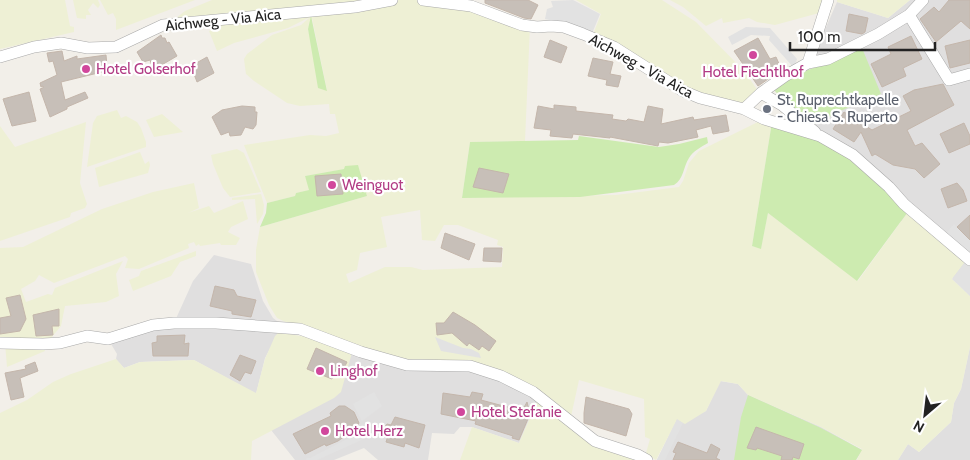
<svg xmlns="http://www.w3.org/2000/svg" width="970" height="460" font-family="Cabin,sans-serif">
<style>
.residential{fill:#e0dfdf}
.farmland{fill:#eef0d5;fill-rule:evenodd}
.grass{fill:#cdebb0}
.parking{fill:#e2e2e2}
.building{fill:#c7bfb8;stroke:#c4b6ab}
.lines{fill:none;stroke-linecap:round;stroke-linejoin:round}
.minor-casing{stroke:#a9a9a9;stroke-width:12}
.minor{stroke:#fff;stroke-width:11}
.hotel-dot{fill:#d1479c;stroke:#fff;stroke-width:2}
.worship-dot{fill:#6b7280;stroke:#fff;stroke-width:2}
.labels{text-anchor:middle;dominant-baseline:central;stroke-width:4.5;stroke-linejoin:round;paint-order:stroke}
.street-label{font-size:15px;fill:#222;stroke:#fff}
.hotel-label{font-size:15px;fill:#b23c85;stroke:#fff;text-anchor:start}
.worship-label{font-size:15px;fill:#5b616d;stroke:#fff;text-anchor:start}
</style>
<rect width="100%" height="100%" fill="#f2efe9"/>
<path class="residential" d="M910,0H970V296L813,125L840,111L828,63L814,55L837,2L888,18Z
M214,255L251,264L263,301L273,318L285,327L281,328L265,358L256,394L194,360L140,362L124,368L116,359L117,354L108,339L174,323L193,281Z
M314,333L470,366L539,397L519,443L472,427H460L454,434L432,433L428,460H378L364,448L334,460H295L271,430L314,407Z
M970,347V460H898L908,444L919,452L951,422L954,403L961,389Z
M720,381L738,384L748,395L821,427L862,450L856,460H657L677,419L706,411Z"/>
<path class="farmland" d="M0,0H65L70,26L74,27V32L0,49Z
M73,0H98L100,5L98,8L93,3L88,10L91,15H86V19L77,18Z
M100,0H195L116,30V19L113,13L108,15Z
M212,0H366V2L176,18L185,11Z
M392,0H423L530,26L525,141L470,142L462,198L616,195L679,187L683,181L689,163L699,151L764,119L772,122L752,246L761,248L768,213L858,281L910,209L965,262L952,279L970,296V347L961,389L954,403L951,422L919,452L908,444L898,460H857L862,449L821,427L748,395L738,384L721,381L706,411L685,424L677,420L656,460L646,453L650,439L645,437L644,399L579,380L570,421L585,434L647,460H460L472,427L519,443L539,397L501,376L353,349L341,392L334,398L252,441L251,460H0V413L27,400L53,382L71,374L116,359L124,368L140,362L194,360L256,393L265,359L275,336L278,333H282L307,337L292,325L277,318L269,305L256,272V250L260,227L367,196L358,166H345V169L305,176L310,190L296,193L295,196L267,203L244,145L310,135L326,136L339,133L335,114H330L329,104L300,106L287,103L254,81L246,74L245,67L244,59L247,54L272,35L301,25L310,17L288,28L234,43L217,51L209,31L227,23ZM312,18L327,90H326L314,54L308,29ZM420,210L422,240L435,241L444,225H458L498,240L497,245L503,247L502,267L423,270L411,267H385L349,283L346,274L357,270L360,253L387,247L381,217Z
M576,0H662L696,22L745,72L758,91L743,109L700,97L592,37L601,14Z
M670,0H823L819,13L775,25L757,22L749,18L723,23L722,18L706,26L683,7Z
M837,0H910L888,18L837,2Z
M117,110L121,118L126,116L137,122L141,128L146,142V147L87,167L93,123L97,116Z
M162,114L183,132L154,137L146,120Z
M86,122L80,183L87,204L85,208L71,213L70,217L0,241V126L15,147Z
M237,149L244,153L261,192L230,197L223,188L213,164L211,155Z
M140,152L145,164L149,161L150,165L148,173L99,187L95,168Z
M194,183L199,208L188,213L209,206L214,213L243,201L248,219L231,227L228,232L240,238L236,245H221L220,243L200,246L199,244L196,246L194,242L188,244L189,248L139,269L125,268L128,259L125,256L54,283L39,275L35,281L21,289L26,302L48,294L52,295L55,288L123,261L116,274L119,296L106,302L65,306L61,326L51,338L50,343L43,344L45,351L7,367L5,343H0V248L23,247L102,209L153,192Z
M261,194L264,205L263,214L257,224L255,199L232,200V198Z
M196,251V256L180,262L171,276L133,291L129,280L139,276L141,271Z"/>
<path class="grass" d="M311,16L327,91L318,88L308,29Z
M862,48L881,94L840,111L813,125L788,105L773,89L805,71L828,63Z
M772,122L836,144L910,209L857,281L768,213L761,249L752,246Z
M579,136L659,147L679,144L707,137L708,143C701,147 693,151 689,158C683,167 684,179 674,185L580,197L462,198L470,142L578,140Z
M358,165L367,196L260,227L266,213L267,203L295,196L296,193L309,190L305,176L344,169L345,166Z
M748,395L821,428L862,450L856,460H734L741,417Z"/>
<path class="parking" d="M573,0L600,14L591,36L554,21L545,19L547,9L553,7L551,1Z
M746,27L770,28L797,59L794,68L769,40L770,36L751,35L732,45L728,37Z
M954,224L970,240V250L965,255L943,237Z
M965,262L970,267V296L952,279Z
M435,337L463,348L471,349L479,353L481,358L441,351Z
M374,392L382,406L362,421L353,404Z
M677,419L683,423L665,460H657Z
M362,433L366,438L317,460H306L307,458H310L357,434Z"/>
<path class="building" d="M485,0H528L538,5L531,19L524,18L485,3Z
M949,0H970V29L961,21L936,42L920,19L934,7L939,12Z
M849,14L868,18L865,32L862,34L846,31Z
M161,35L162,38H165L167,43L169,42L177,56L153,70L150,60L143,62L137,52Z
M911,36L922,59L903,68L906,76L882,87L871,64L891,54L888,47Z
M758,38L770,59L776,57L780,66L771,69V77L758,86L734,51Z
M550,40L567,47L561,63L544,57Z
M970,40V63L950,68L945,46Z
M62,51L64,61L77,56V59L106,55L107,66L102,72L61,82L65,100L85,92L88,98L67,107V109L50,117L40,89L43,88V86L41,87L40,83L57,75L53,61L49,62L47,53Z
M207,57L214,73L197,82L191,66Z
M593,58L613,62L610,74L621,76L618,87L606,85L607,80L588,76Z
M943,84L954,105L907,130L915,146L922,143L940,164L924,178L915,169L893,165L875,154L872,156L861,132L854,142L833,129L844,112L872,130L911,111L903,96L914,90Z
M29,92L36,121L12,126L3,99Z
M554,105L576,107V111L613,115L612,119L626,121L628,119L644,122L648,106L663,109L661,124L693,117L694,120L726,115L729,131L713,134L711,126L696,130L698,137L668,143L659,142L658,146L610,137V138L573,134L572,138L550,136L551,130L534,128L538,106L554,109Z
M242,106L255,107V112H257L256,125L253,129L245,127L241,135L230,136L229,132L221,135L212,117L222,110Z
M964,123L970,136V144L949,153L940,134Z
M479,168L509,174L503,193L473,187Z
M341,174L343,194L317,196L315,176Z
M957,183L963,190L967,201L948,208L941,189Z
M970,215V240L957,227Z
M445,233L475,244L469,260L441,248Z
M484,248H502L501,262L483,261Z
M215,286L234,290L237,296L256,300L251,317L232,314V311L210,306Z
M20,295L26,319L20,331L0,334V318L11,316L6,298Z
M59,309V326H52L53,335L36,336L33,315Z
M453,312L475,325L496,341L489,351L482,346L479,350L469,343L467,346L452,333L437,335L436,323H444Z
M185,335L184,344L189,343L188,356H153L152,343L157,342V336Z
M316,348L347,362L342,372L336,369L332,379L307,369Z
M240,355L256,361L251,374L245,372L240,381L230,375Z
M35,362L38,371L20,378L24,397L11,400L5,373L26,369L25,366Z
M472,392L483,394L481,400L522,411L527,402L530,414L519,440L512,438L513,436L475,424L476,421L441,414L443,393L470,397Z
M586,397L629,409L632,414L626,436L584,423V413Z
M339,406H345L354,412L359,423L355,429L338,441L326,446L325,444L305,454L293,434L331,416L330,413Z
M395,417L425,425L419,448L405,443L404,447L386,442L389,433L382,431L387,424L391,425Z
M756,427L804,444L799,459L793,457L792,460H781L782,456L757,448L756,450L747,448Z
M678,442L707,453L711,444L720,449L716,458L720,460H673L676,453L673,452Z"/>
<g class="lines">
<g class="minor-casing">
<path id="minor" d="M423,0L471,6L522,25L537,27L551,26L564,27L583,34L614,47L683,91L700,98L744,109L764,119L820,136L853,155L889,187L904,204L970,260
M909,15L949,80L970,74
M0,57L34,47L61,43L88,48L116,47L163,25L355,7L392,0
M808,63L828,0
M761,93L782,105L815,132
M744,109L761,93L785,76L808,63L828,59L878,34L909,15L923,0
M0,343L43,344L60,343L87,336L108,339L153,325L174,323H216L300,329L361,352L407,365L470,366L501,376L533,392L595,441L638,455L647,460"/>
</g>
<use href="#minor" class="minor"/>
</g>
<g class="hotel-dot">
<circle cx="753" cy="55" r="5"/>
<circle cx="86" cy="69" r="5"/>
<circle cx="332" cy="185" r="5"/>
<circle cx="320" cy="371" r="5"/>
<circle cx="461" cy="412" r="5"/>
<circle cx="325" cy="431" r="5"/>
</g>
<circle class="worship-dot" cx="767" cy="109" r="5"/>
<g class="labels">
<g class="street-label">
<text transform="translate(223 20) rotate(-6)">Aichweg - Via Aica</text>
<text transform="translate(641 66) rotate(29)">Aichweg - Via Aica</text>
</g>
<g class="hotel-label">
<text x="96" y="69">Hotel Golserhof</text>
<text x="753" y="72" text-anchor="middle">Hotel Fiechtlhof</text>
<text x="342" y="185">Weinguot</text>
<text x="330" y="371">Linghof</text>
<text x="471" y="412">Hotel Stefanie</text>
<text x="335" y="431">Hotel Herz</text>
</g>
<g class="worship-label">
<text x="777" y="100">St. Ruprechtkapelle<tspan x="777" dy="17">- Chiesa S. Ruperto</tspan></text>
</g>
</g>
<g transform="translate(925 415) rotate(208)" stroke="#ffffff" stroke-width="4" paint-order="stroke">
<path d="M0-4L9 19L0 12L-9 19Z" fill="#222222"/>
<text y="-8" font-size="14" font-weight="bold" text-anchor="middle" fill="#222222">N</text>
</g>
<path d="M790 42v8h145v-8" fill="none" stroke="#222222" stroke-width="2.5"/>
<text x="798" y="42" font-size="15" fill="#222222" stroke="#ffffff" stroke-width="4" paint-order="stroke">100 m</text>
</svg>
